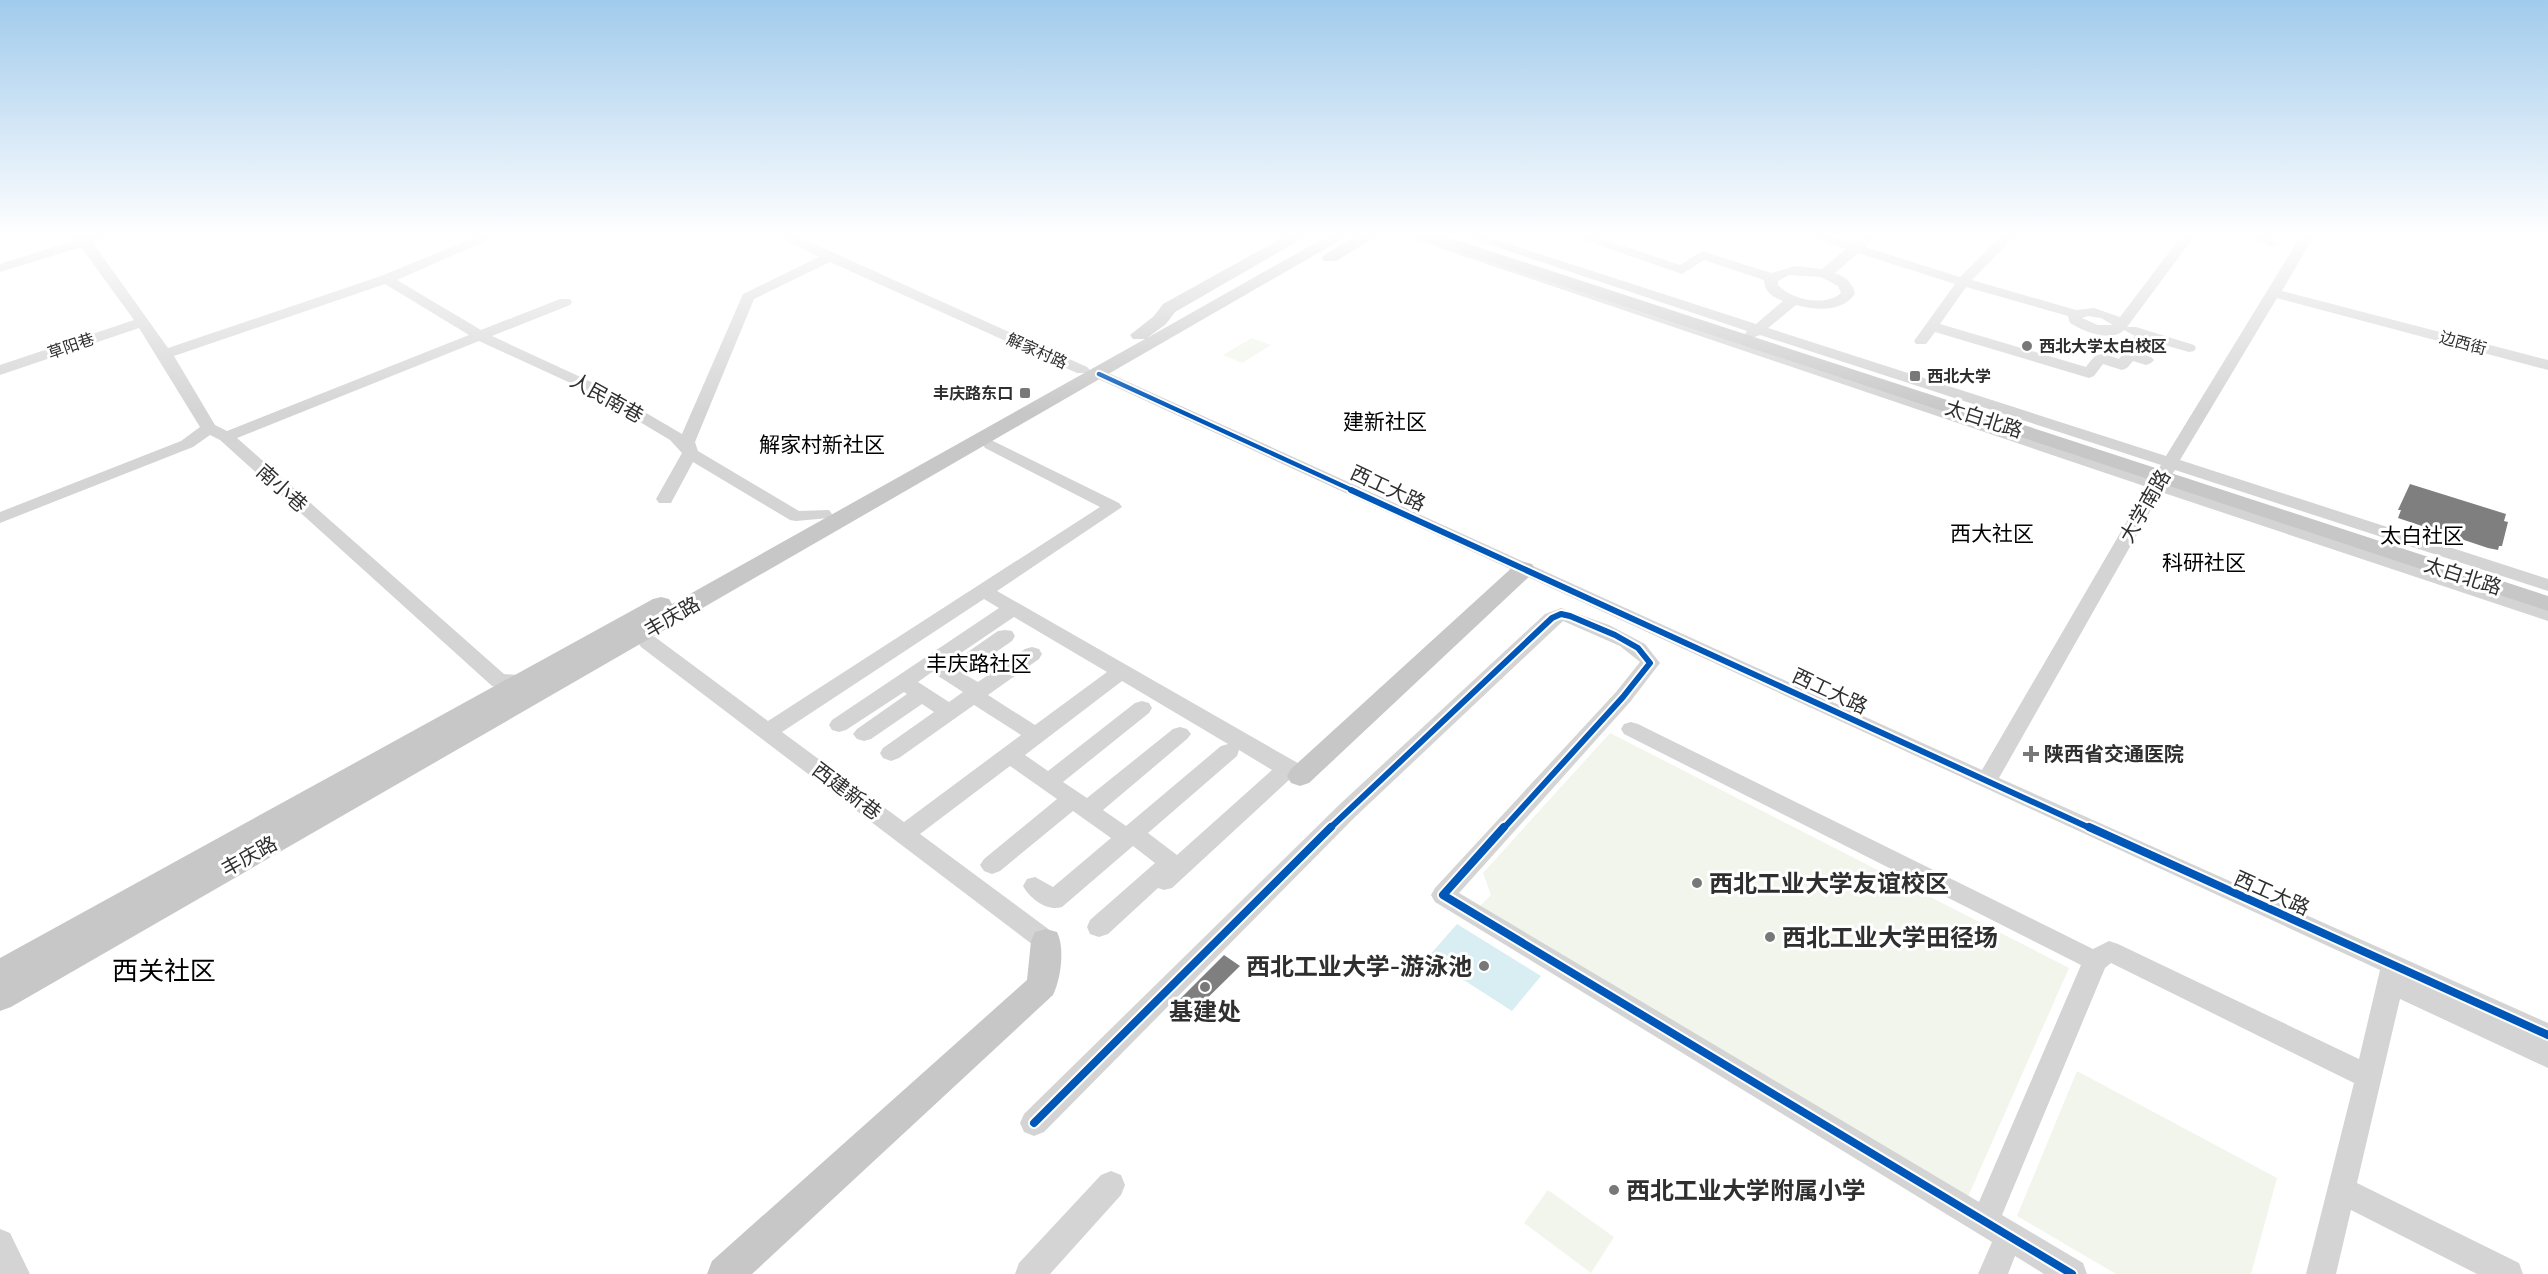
<svg xmlns="http://www.w3.org/2000/svg" width="2548" height="1274" font-family="Cabin,'Noto Sans SC',sans-serif">
<style>
.green{fill:#f2f5ec}
.water{fill:#d8eef3}
.building{fill:#7f7f7f}
.lines{fill:none;stroke-linecap:round;stroke-linejoin:round}
.minor{fill:#d4d4d4;fill-rule:evenodd}
.major{fill:#c7c7c7;fill-rule:evenodd}
.cycleway-far2-casing{stroke:#fff;stroke-width:8}
.cycleway-far1-casing{stroke:#fff;stroke-width:10}
.cycleway-casing{stroke:#fff;stroke-width:12}
.cycleway-far2{stroke:#0057b8;stroke-width:4.5}
.cycleway-far1{stroke:#0057b8;stroke-width:6}
.cycleway{stroke:#0057b8;stroke-width:8}
.poi-dot{fill:#787878;stroke:#fff;stroke-width:2}
.labels{text-anchor:middle;dominant-baseline:central;stroke-width:6;stroke-linejoin:round;paint-order:stroke}
.far-street-label{font-size:16px;fill:#2f2f2f;stroke:#fff}
.far-poi-label{font-size:16px;font-weight:bold;fill:#2f2f2f;stroke:#fff;text-anchor:start}
.street-label{font-size:20px;fill:#2f2f2f;stroke:#fff}
.poi-label{font-size:20px;font-weight:bold;fill:#2f2f2f;stroke:#fff;text-anchor:start}
.neighbourhood-label{font-size:21px;fill:#000;stroke:#fff}
.near-poi-label{font-size:24px;font-weight:bold;fill:#2f2f2f;stroke:#fff;text-anchor:start}
.near-neighbourhood-label{font-size:26px;fill:#000;stroke:#fff}
</style>
<rect width="100%" height="100%" fill="#fff"/>
<path class="green" d="M1252,338L1271,345L1242,363L1223,355Z
M1610,733L2069,968L1967,1199L1480,906L1491,895L1483,873Z
M2077,1071L2277,1178L2251,1274H2116L2017,1216Z
M1548,1190L1614,1237L1591,1273L1524,1223Z"/>
<path class="water" d="M1457,924L1541,976L1512,1011L1428,957Z"/>
<path class="building" d="M2410,484L2506,514L2504,521L2508,522L2502,546H2499L2498,550L2488,548L2398,518L2401,510H2398Z
M1224,955L1240,966L1185,1020L1170,1009Z"/>
<g class="lines">
<path class="minor" d="M65,234H80L85,237L94,234H115L93,243L168,348L381,276L483,234H501L397,280L481,330L560,299H570L572,302L570,305L492,336L600,386L682,434L743,294L819,257L774,234H792L1087,367L1090,370L1087,373H1077L830,262L754,299L695,442L698,451L799,511L829,510L832,514L829,518L796,521L790,520L693,462L671,503H659L656,499L682,453L670,440L590,392L479,341L237,438L504,674L531,676L537,684L534,689C527,691 500,688 492,686L220,440L210,435L193,447L0,523V512L181,441L200,427L139,328L0,375V365L134,320L81,247L0,272V264L73,241ZM385,284L469,335L227,431L215,425L174,356Z
M1398,234H1418L2153,478L2161,465L1760,335L1752,338L1747,337L1745,334L1747,331L1458,234H1478L1756,324L1783,301C1773,297 1764,292 1764,280L1704,260L1682,274L1567,234H1587L1680,265L1702,251L1771,273L1796,266L1822,269L1846,249L1804,234H1825L1854,243L1864,234H1878L1865,247L1960,277L2003,234H2017L1972,280L2076,310L2094,308L2120,317L2183,234H2196L2127,327H2136L2194,345L2196,348L2194,351L2189,352L2147,340L2138,353L2151,357L2154,360L2151,363L2146,365L2133,361L2127,368L2122,370L2103,364L2094,376L2089,378L1935,332L1926,344H1916L1914,341L1955,284L1858,253L1835,273C1845,277 1853,282 1855,294C1841,313 1816,310 1796,305L1768,328L2166,456L2302,234H2315L2282,291L2548,360V370L2277,298L2180,460L2548,579V591L2175,470L2167,482L2548,608V621L2161,492L1999,778L2548,1023V1068L2400,999L2357,1183L2519,1263L2523,1274H2477L2351,1210L2336,1274H2306L2354,1083L2111,963L2105,968L2002,1215L2083,1263L2087,1274H2044L2015,1256L2008,1274H1978L1992,1242L1435,902L1431,895L1435,888L1616,692L1640,662L1620,646L1563,621L1355,817L1044,1132L1034,1136L1024,1132L1020,1123L1024,1114L1339,805L1545,614L1561,608L1609,625L1645,644L1660,663L1630,702L1459,893L1979,1202L2081,965L1624,734L1621,729L1624,724L1631,722L1638,724L2093,949L2109,941L2118,944L2359,1059L2380,970L1094,377L1091,374L1094,371H1104L1982,770L2147,487ZM1789,275L1821,277L1838,286L1841,293C1826,307 1791,300 1778,285V281ZM1966,287L2068,316L2070,323C2083,331 2111,343 2124,330L2135,336L2119,359C2100,353 2098,350 2086,367L1940,324ZM2088,316L2101,318L2113,325H2098L2082,318Z
M2243,234H2262L2280,243L2273,247Z
M991,440L1119,503L1122,507L997,591L1296,762L1308,770L1311,776L1308,782L1300,784L1289,780L1172,888L1164,890L1158,888L1108,934L1099,937L1090,934L1087,927L1090,920L1155,863L1133,846L1062,907C1048,912 1030,899 1023,886L1027,879L1035,877L1053,887L1111,838L1073,811L1000,871L992,874L984,871L980,865L984,859L1057,799L1010,766L920,834L1055,934L1058,941L1055,948L1046,951L1037,948L641,647L638,642L641,637L648,636L655,637L768,721L1100,507L985,448L983,445ZM984,599L999,608L832,720L829,725L832,730L839,732L846,730L904,692L907,694L857,729L853,734L857,739L864,741L871,739L922,704L934,712L883,748L880,753L883,758L891,761L899,758L974,705L1021,735L904,822L782,732ZM1014,617L1107,672L1035,725L988,695L1039,659L1042,654L1039,649L1032,647L1025,649L978,682L964,674L1012,641L1015,636L1012,631L1005,630L998,631L949,665L946,663ZM932,672L963,692L949,702L918,682ZM1122,681L1228,744L1221,746L1126,826L1103,810L1187,739L1191,734L1187,729L1180,727L1173,729L1087,798L1063,782L1149,713L1152,708L1149,703L1142,701L1135,703L1048,771L1025,755ZM1239,750L1272,770L1177,855L1148,833L1237,756Z
M1111,1171L1121,1175L1125,1185L1121,1195L1050,1274H1015L1019,1263L1101,1175Z
M0,1229L10,1233L30,1274H0Z"/>
<path class="major" d="M1289,234H1310L1175,312L1166,324L1147,338L1331,234H1351L11,1007L0,1011V958L653,599L661,597L669,599L672,604L1145,339H1133L1130,335L1154,316L1163,304Z
M1360,234H1380L1336,261H1324L1322,258L1324,255Z
M1413,234H1438L2548,596V611L1415,237Z
M1524,562L1532,564L1535,569L1532,574L1309,783L1300,786L1291,783L1287,776L1291,769L1516,564Z
M1046,929L1057,932C1065,948 1061,979 1053,995L752,1274H707L712,1261L1027,980L1031,941L1035,932Z"/>
<g class="cycleway-far2-casing">
<path id="cycleway-far2" d="M1099,374L1354,491"/>
</g>
<g class="cycleway-far1-casing">
<path id="cycleway-far1" d="M1351,490L2092,829
M1329,829L1552,618L1561,614L1570,616L1615,635L1638,648L1650,663L1623,697L1503,829"/>
</g>
<g class="cycleway-casing">
<path id="cycleway" d="M1504,827L1443,895L2072,1274
M2089,827L2548,1035
M1034,1123L1331,827"/>
</g>
<use href="#cycleway-far2" class="cycleway-far2"/>
<use href="#cycleway-far1" class="cycleway-far1"/>
<use href="#cycleway" class="cycleway"/>
</g>
<linearGradient id="sky" x2="0" y2="1"><stop stop-color="#a1cbec"/><stop offset="0.57" stop-color="#fff"/><stop offset="1" stop-color="#fff" stop-opacity="0"/></linearGradient>
<rect width="2548" height="413" fill="url(#sky)"/>
<g class="poi-dot">
<circle cx="2027" cy="346" r="6"/>
<rect x="1909" y="370" width="12" height="12" rx="3"/>
<rect x="1019" y="387" width="12" height="12" rx="3"/>
<path d="M2028 745h6v6h6v6h-6v6h-6v-6h-6v-6h6z"/>
<circle cx="1697" cy="883" r="6"/>
<circle cx="1770" cy="937" r="6"/>
<circle cx="1484" cy="966" r="6"/>
<circle cx="1205" cy="987" r="6"/>
<circle cx="1614" cy="1190" r="6"/>
</g>
<g class="labels">
<g class="far-street-label">
<text transform="translate(2463 343) rotate(15)">边西街</text>
<text transform="translate(71 346) rotate(-19)">草阳巷</text>
<text transform="translate(1037 351) rotate(24)">解家村路</text>
</g>
<g class="far-poi-label">
<text x="2039" y="346">西北大学太白校区</text>
<text x="1927" y="376">西北大学</text>
<text x="1013" y="393" text-anchor="end">丰庆路东口</text>
</g>
<g class="street-label">
<text transform="translate(607 398) rotate(29)">人民南巷</text>
<text transform="translate(1984 419) rotate(18)">太白北路</text>
<text transform="translate(282 488) rotate(42)">南小巷</text>
<text transform="translate(1388 488) rotate(25)">西工大路</text>
<text transform="translate(2145 506) rotate(-60)">大学南路</text>
<text transform="translate(2463 576) rotate(18)">太白北路</text>
<text transform="translate(672 617) rotate(-30)">丰庆路</text>
<text transform="translate(1830 691) rotate(25)">西工大路</text>
<text transform="translate(847 791) rotate(37)">西建新巷</text>
<text transform="translate(249 856) rotate(-29)">丰庆路</text>
<text transform="translate(2272 893) rotate(24)">西工大路</text>
</g>
<g class="poi-label">
<text x="2044" y="754">陕西省交通医院</text>
</g>
<g class="neighbourhood-label">
<text x="1385" y="421">建新社区</text>
<text x="822" y="444">解家村新社区</text>
<text x="1992" y="533">西大社区</text>
<text x="2422" y="535">太白社区</text>
<text x="2204" y="562">科研社区</text>
<text x="979" y="663">丰庆路社区</text>
</g>
<g class="near-poi-label">
<text x="1709" y="883">西北工业大学友谊校区</text>
<text x="1782" y="937">西北工业大学田径场</text>
<text x="1472" y="966" text-anchor="end">西北工业大学-游泳池</text>
<text x="1205" y="1011" text-anchor="middle">基建处</text>
<text x="1626" y="1190">西北工业大学附属小学</text>
</g>
<g class="near-neighbourhood-label">
<text x="164" y="971">西关社区</text>
</g>
</g>
</svg>
